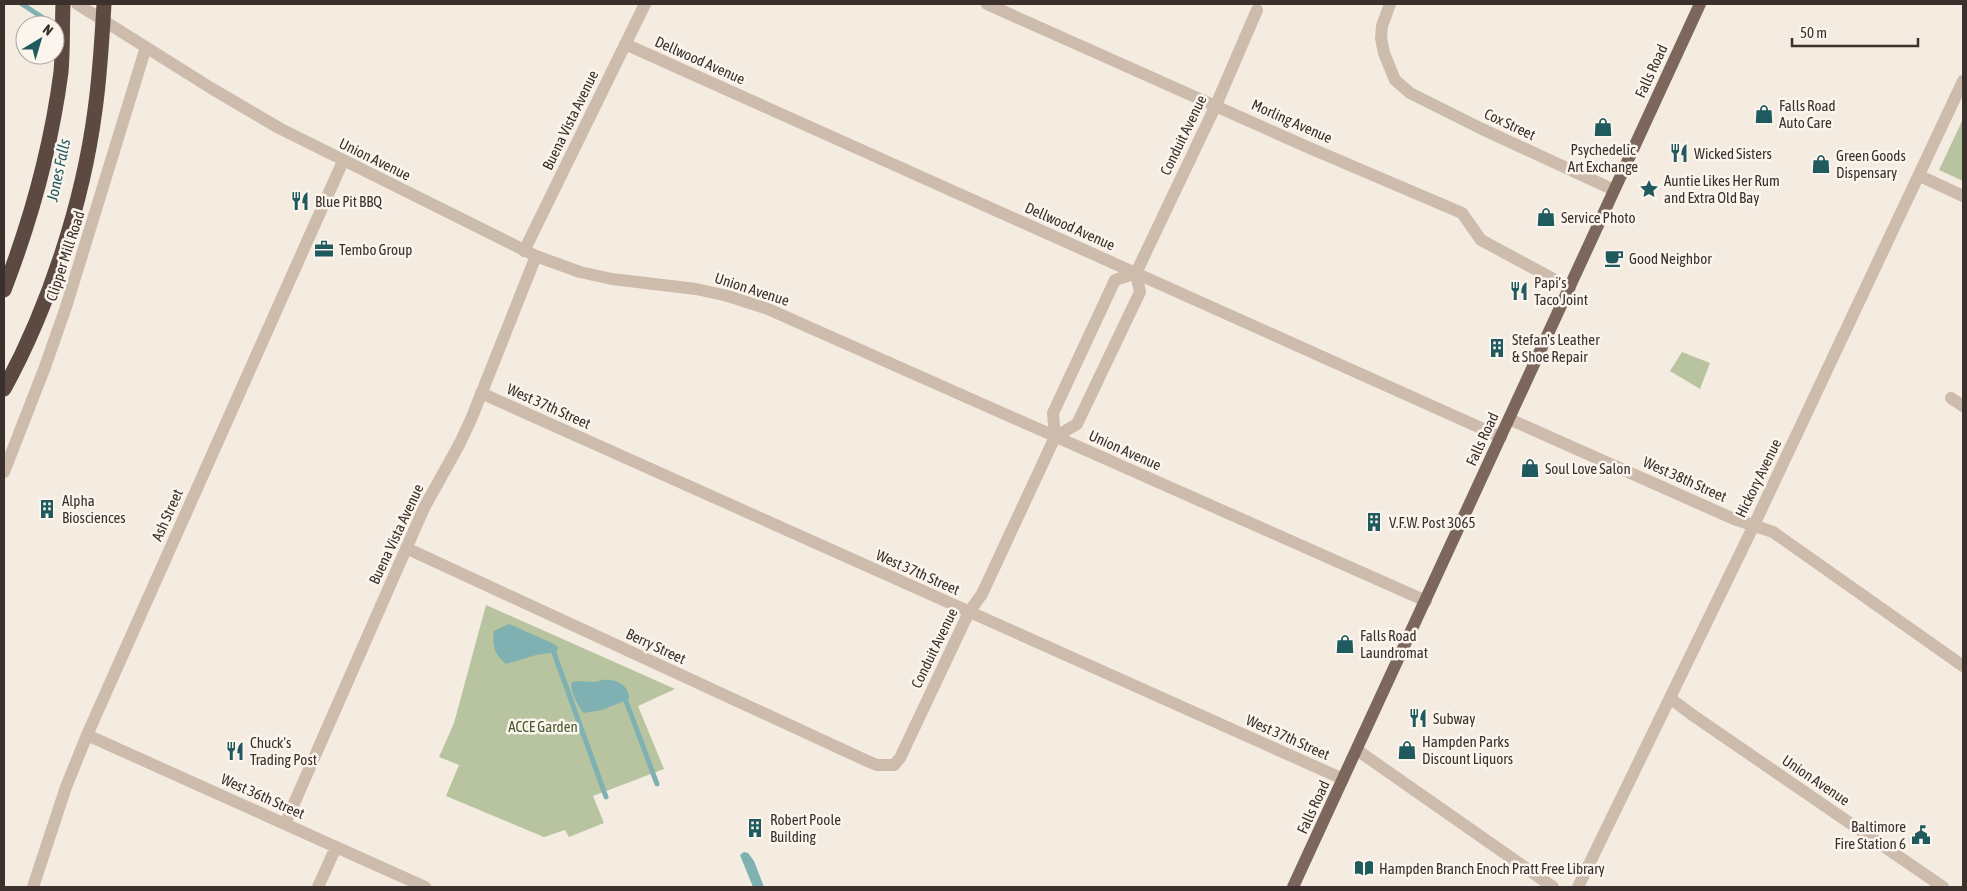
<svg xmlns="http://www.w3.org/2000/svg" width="1967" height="891" font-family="'Asap Condensed',sans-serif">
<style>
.green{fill:#b8c4a0}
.water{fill:#7fb0b2}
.pier{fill:#f4ebe1}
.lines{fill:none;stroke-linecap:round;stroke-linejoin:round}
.stream{stroke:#7fb0b2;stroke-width:5}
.minor{stroke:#cdbbac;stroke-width:12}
.major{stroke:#7d675c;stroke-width:12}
.highway{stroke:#5c4a42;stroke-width:15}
.highway-bridge{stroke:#5c4a42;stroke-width:15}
.labels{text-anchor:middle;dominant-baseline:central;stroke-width:5;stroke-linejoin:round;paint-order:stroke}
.street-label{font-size:15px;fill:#3b302b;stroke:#fbf5ee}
.poi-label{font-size:15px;fill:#3b302b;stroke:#fbf5ee;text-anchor:start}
.park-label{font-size:15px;fill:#4a5a2e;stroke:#fbf5ee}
.water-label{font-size:16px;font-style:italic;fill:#1f5a5e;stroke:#fbf5ee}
</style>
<rect width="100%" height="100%" fill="#f4ebe1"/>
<path class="green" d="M1963,119V181L1939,170Z
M1682,352L1710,363L1700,389L1670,371Z
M486,605L675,689L638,706L664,769L593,796L604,823L569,837L565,830L544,837L446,796L459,765L439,757L454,723Z"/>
<path class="water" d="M509,624L552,643L558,647L557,652L536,655L506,664C494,654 492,646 494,631Z
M601,680C614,678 630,684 629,699L602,710L583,713C578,705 569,690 572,682C582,679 592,685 601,680Z
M744,852L748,853L754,861L764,887H753L740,855Z"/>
<path class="pier" d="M61,4H97V34L90,106L77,187L55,257L29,325L4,375V261L47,128L60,50Z"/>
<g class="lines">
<path class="stream" d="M22,4L54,25
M554,653L606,797
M626,701L657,784"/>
<path class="minor" d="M77,4L211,88L279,128L536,256L580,272L612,279L696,289L728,296L768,309L1426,601
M987,4L1305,146L1462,213L1481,240L1570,288
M1390,4L1382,26L1381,38L1384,53L1395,80L1410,93L1482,129L1614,190
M625,44L1501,437
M1920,176L1963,196
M524,251L645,4
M481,393L1343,779
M1951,398L1963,406
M1509,419L1734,519L1773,532L1963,666
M1055,437L1077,424L1140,292L1136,273L1216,105L1257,10
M4,472L45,367L66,307L146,47
M406,548L865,760L877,765H894L900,758L969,612L982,594L1055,437L1053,413L1115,280L1136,273
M1670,698L1691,714L1943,887
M87,735L425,887
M1357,750L1553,887
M285,824L424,508L460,443L472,417L536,256
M33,887L66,787L87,735L343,161
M318,887L336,847
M1578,887L1754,525L1963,81"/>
<path class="major" d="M1293,887L1700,4"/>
<path class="highway" d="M4,290C31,220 51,148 61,72C63,50 62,26 63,4"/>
<path class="highway-bridge" d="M4,389C49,307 83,202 95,110C100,75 102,39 104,4"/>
</g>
<defs>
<g id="shop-bare" transform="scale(1.5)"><path d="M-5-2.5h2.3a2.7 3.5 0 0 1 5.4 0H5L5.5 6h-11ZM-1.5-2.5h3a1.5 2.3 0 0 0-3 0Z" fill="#1f5a5e" stroke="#fbf5ee" stroke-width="2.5" paint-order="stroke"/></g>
<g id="restaurant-bare" transform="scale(1.5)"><path d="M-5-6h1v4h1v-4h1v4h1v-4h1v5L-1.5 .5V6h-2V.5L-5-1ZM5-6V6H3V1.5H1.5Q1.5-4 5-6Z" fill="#1f5a5e" stroke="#fbf5ee" stroke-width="2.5" paint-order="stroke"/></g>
<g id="sight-bare" transform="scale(1.5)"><path d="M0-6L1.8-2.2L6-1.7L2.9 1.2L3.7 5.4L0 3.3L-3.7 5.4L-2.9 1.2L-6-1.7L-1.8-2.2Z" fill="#1f5a5e" stroke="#fbf5ee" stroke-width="2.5" paint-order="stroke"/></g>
<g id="office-bare" transform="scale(1.5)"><path d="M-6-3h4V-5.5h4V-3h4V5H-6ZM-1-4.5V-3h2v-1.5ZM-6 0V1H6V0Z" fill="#1f5a5e" stroke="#fbf5ee" stroke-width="2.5" paint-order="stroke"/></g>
<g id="cafe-bare" transform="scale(1.5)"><path d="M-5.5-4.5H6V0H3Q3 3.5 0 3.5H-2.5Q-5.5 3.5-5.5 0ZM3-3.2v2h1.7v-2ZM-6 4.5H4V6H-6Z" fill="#1f5a5e" stroke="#fbf5ee" stroke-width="2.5" paint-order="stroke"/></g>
<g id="building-bare" transform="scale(1.5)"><path d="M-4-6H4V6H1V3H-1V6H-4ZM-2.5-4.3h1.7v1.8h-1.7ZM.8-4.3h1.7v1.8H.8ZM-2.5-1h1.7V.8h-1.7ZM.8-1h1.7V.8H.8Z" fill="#1f5a5e" stroke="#fbf5ee" stroke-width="2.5" paint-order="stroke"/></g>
<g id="civic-bare" transform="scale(1.5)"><path d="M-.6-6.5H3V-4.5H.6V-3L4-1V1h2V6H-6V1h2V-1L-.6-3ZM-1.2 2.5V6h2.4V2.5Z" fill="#1f5a5e" stroke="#fbf5ee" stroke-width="2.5" paint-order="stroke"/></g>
<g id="library-bare" transform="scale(1.5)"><path d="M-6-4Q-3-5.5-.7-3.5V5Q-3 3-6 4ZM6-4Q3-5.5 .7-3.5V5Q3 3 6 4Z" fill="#1f5a5e" stroke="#fbf5ee" stroke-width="2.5" paint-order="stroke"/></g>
</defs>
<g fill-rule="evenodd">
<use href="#shop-bare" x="1764" y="114"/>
<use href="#shop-bare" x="1603" y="127"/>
<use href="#restaurant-bare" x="1679" y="153"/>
<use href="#shop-bare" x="1821" y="164"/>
<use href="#sight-bare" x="1649" y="189"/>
<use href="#restaurant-bare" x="300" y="201"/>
<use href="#shop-bare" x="1546" y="217"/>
<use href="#office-bare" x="324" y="249"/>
<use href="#cafe-bare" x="1614" y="258"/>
<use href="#restaurant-bare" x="1519" y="291"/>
<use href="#building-bare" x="1497" y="348"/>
<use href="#shop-bare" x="1530" y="468"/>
<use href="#building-bare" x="47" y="509"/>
<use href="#building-bare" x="1374" y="522"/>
<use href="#shop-bare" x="1345" y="644"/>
<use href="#restaurant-bare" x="1418" y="718"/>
<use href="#shop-bare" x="1407" y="750"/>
<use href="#restaurant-bare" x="235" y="751"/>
<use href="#building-bare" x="755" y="828"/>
<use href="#civic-bare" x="1921" y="835"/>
<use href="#library-bare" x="1364" y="868"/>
</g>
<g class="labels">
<g class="street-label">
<text transform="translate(700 60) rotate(24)">Dellwood Avenue</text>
<text transform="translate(1651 71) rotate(-65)">Falls Road</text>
<text transform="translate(570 120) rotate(-64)">Buena Vista Avenue</text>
<text transform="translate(1292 121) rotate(24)">Morling Avenue</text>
<text transform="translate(1510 124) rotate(25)">Cox Street</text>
<text transform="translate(1183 135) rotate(-64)">Conduit Avenue</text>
<text transform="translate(375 159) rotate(26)">Union Avenue</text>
<text transform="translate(1070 226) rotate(24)">Dellwood Avenue</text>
<text transform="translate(65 256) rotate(-72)">Clipper Mill Road</text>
<text transform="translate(752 289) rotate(18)">Union Avenue</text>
<text transform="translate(549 406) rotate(24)">West 37th Street</text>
<text transform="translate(1482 439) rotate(-65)">Falls Road</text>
<text transform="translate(1125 450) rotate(24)">Union Avenue</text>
<text transform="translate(1758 478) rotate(-64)">Hickory Avenue</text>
<text transform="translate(1685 479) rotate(24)">West 38th Street</text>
<text transform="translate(167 515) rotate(-66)">Ash Street</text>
<text transform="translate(396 534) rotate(-65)">Buena Vista Avenue</text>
<text transform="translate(918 572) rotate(24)">West 37th Street</text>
<text transform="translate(656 646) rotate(25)">Berry Street</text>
<text transform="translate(934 648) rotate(-64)">Conduit Avenue</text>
<text transform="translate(1288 737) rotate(24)">West 37th Street</text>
<text transform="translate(1816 780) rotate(34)">Union Avenue</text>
<text transform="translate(263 796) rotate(24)">West 36th Street</text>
<text transform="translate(1313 807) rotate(-65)">Falls Road</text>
</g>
<g class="poi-label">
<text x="1779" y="105">Falls Road<tspan x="1779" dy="17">Auto Care</tspan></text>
<text x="1603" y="149" text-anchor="middle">Psychedelic<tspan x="1603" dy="17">Art Exchange</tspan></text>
<text x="1694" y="153">Wicked Sisters</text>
<text x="1836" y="155">Green Goods<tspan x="1836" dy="17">Dispensary</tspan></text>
<text x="1664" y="180">Auntie Likes Her Rum<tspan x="1664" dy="17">and Extra Old Bay</tspan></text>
<text x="315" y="201">Blue Pit BBQ</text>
<text x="1561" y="217">Service Photo</text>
<text x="339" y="249">Tembo Group</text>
<text x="1629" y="258">Good Neighbor</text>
<text x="1534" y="282">Papi’s<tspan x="1534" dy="17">Taco Joint</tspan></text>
<text x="1512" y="339">Stefan's Leather<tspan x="1512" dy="17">&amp; Shoe Repair</tspan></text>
<text x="1545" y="468">Soul Love Salon</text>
<text x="62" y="500">Alpha<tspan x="62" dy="17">Biosciences</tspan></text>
<text x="1389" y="522">V.F.W. Post 3065</text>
<text x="1360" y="635">Falls Road<tspan x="1360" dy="17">Laundromat</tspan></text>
<text x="1433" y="718">Subway</text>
<text x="1422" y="741">Hampden Parks<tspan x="1422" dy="17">Discount Liquors</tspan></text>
<text x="250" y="742">Chuck's<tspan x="250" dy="17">Trading Post</tspan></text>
<text x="770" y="819">Robert Poole<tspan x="770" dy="17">Building</tspan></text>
<text x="1906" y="826" text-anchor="end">Baltimore<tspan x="1906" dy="17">Fire Station 6</tspan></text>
<text x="1379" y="868">Hampden Branch Enoch Pratt Free Library</text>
</g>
<g class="park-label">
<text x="543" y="726">ACCE Garden</text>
</g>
<g class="water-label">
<text transform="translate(58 170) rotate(-78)">Jones Falls</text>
</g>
</g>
<rect width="1967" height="891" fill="none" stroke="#3b302b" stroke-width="10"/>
<g transform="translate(40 40) rotate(38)"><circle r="24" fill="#fbf5ee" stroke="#aea6a0"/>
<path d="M0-4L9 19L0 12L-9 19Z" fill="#1f5a5e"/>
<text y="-8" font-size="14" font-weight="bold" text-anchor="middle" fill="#3b302b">N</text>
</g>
<path d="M1792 38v8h126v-8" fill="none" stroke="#3b302b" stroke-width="2.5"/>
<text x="1800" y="38" font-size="15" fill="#3b302b" stroke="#fbf5ee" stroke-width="4" paint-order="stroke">50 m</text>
</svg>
